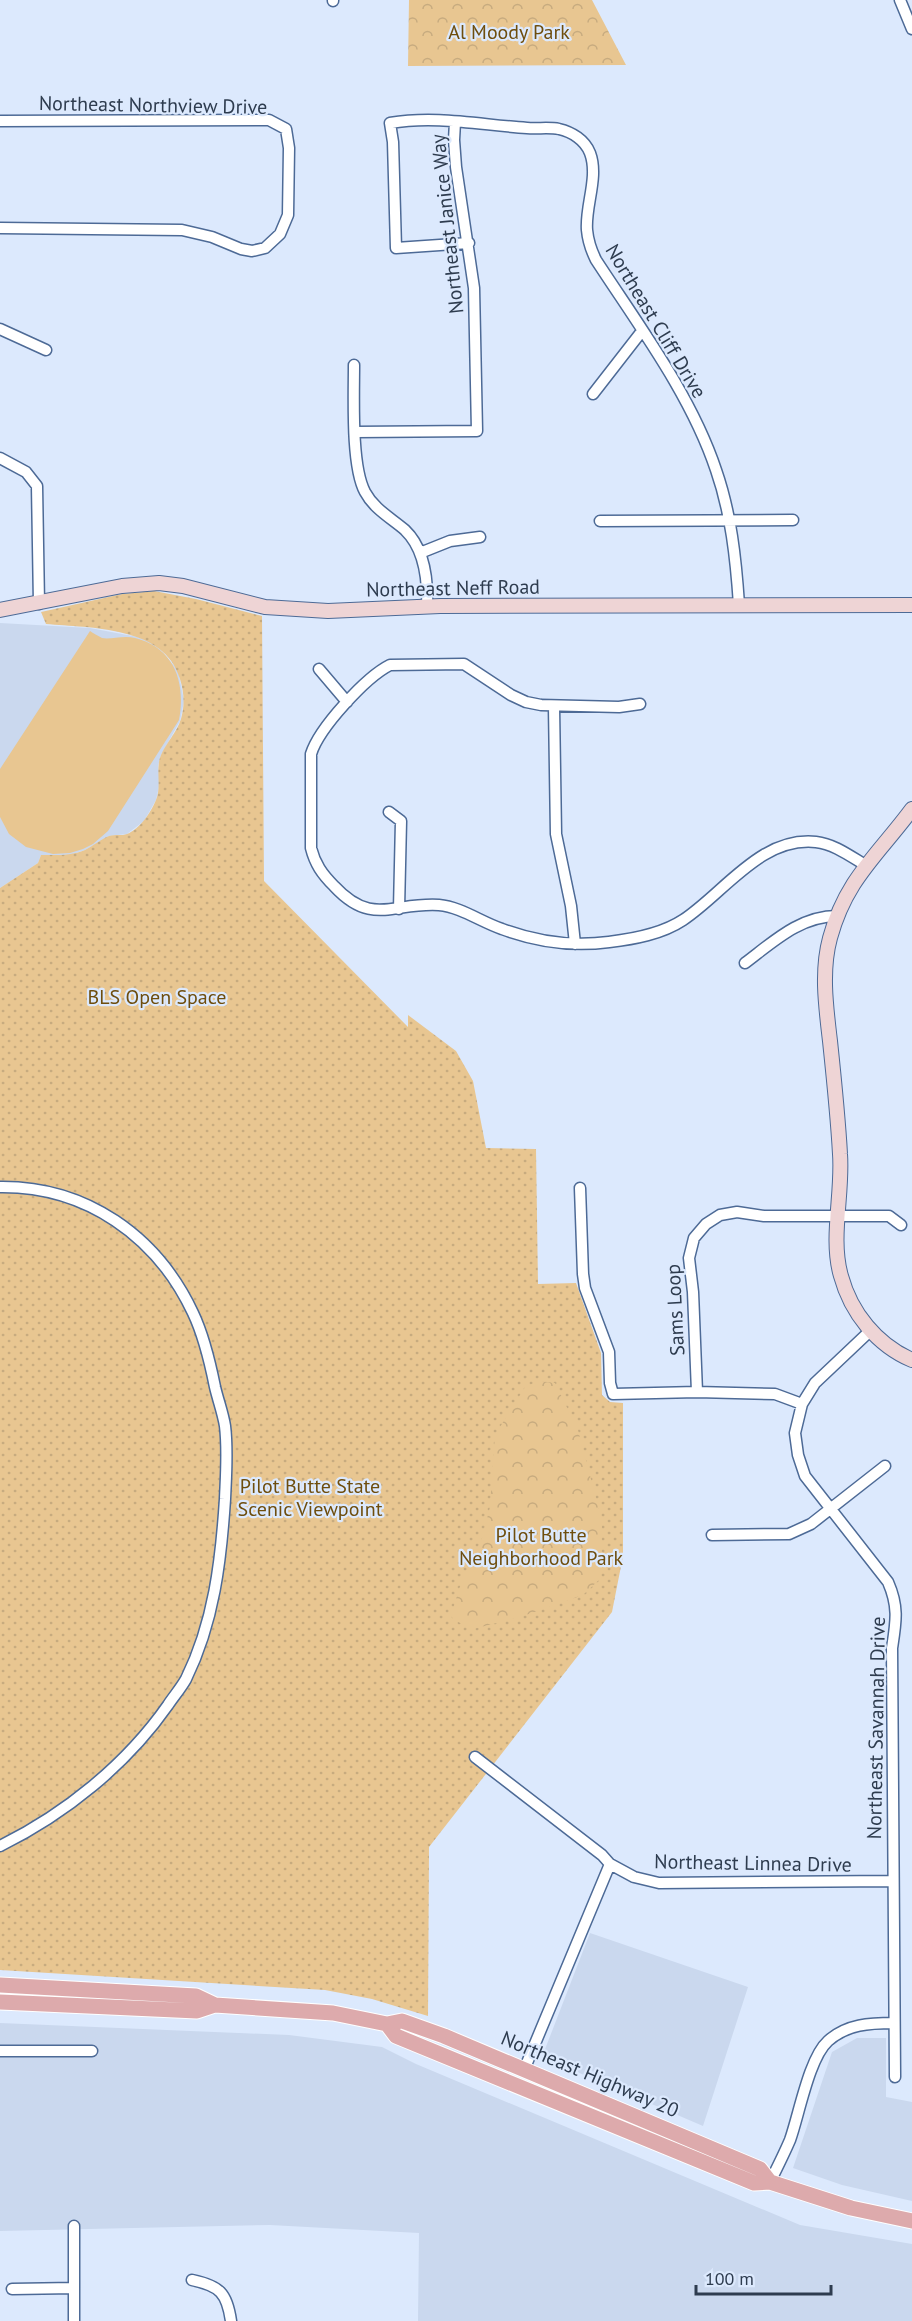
<svg xmlns="http://www.w3.org/2000/svg" width="912" height="2321" font-family="'PT Sans',sans-serif">
<style>
.built{fill:#cad8ee}
.grass{fill:url(#grass-dots)}
.forest{fill:url(#forest-crowns)}
.garden{fill:#e8c691}
.lines{fill:none;stroke-linecap:round;stroke-linejoin:round}
.street-casing{stroke:#4d6a96;stroke-width:13}
.secondary-casing{stroke:#4d6a96;stroke-width:16}
.primary-casing{stroke:#fff;stroke-width:17}
.street{stroke:#fff;stroke-width:10}
.secondary{stroke:#eed4d5;stroke-width:14}
.primary{stroke:#ddaaac;stroke-width:15}
.labels{text-anchor:middle;dominant-baseline:central;stroke-width:4.5;stroke-linejoin:round;paint-order:stroke}
.park-label{font-size:20px;fill:#6e4d0d;stroke:#dce9fd}
.street-label{font-size:20px;fill:#2e3c4f;stroke:#dce9fd}
</style>
<defs>
<pattern id="grass-dots" width="8" height="8" patternUnits="userSpaceOnUse" patternTransform="scale(1.5)"><rect width="8" height="8" fill="#e8c691"/><path d="M2 2h.1M6 6h.1" fill="none" stroke="#c7ab7f" stroke-width="1.8" stroke-linecap="round"/></pattern>
<pattern id="forest-crowns" width="20" height="18" patternUnits="userSpaceOnUse" patternTransform="scale(1.5)"><rect width="20" height="18" fill="#e8c691"/><path d="M2 6a3 3 0 1 1 6 0M12 15a3 3 0 1 1 6 0" fill="none" stroke="#c7ab7f"/></pattern>
</defs>
<rect width="100%" height="100%" fill="#dce9fd"/>
<path class="built" d="M0,623L90,628L138,637L155,644L178,670L184,701L180,721L161,755L158,766L160,782L156,800L144,821L127,834L109,836L85,850L70,855H41L38,863L0,888Z
M590,1933L748,1987L703,2126L542,2057Z
M0,2023L289,2035L382,2047L416,2064L800,2225L912,2244V2321H418L419,2233L270,2225L0,2231Z
M857,2038H886V2097L912,2102V2201L842,2185L793,2168L832,2052Z"/>
<path class="grass" d="M154,591L196,599L262,616L264,881L408,1027V1015L456,1051L473,1081L486,1148L536,1149L538,1284L576,1283L601,1353L602,1395L610,1402L623,1403V1556L612,1612L429,1847L428,2016L372,1999L325,1990L0,1970V888L38,863L41,855C56,855 71,856 85,850C93,846 101,839 109,836C115,834 122,836 127,834C140,829 151,812 156,800C162,785 155,769 161,755C166,743 177,732 181,719C185,705 184,692 180,679C165,626 90,628 46,624L41,612L122,594Z"/>
<path class="forest" d="M409,0H592L626,65L408,66Z
M539,1381L555,1383L578,1430L602,1521L601,1578L583,1595L523,1616L473,1629L454,1620L451,1616L459,1589L482,1538L490,1507L495,1435L525,1387Z"/>
<path class="garden" d="M90,631C93,633 98,636 102,638C110,640 123,635 135,638C175,648 186,683 179,720L108,831L93,844L83,849L70,853L53,854L26,847L9,834L0,817V769Z"/>
<g class="lines">
<g class="street-casing">
<path id="street" d="M333,0V1
M900,0L912,29
M0,121L269,120L286,129L289,148L288,215L280,234L265,248L252,251L241,249L212,237L182,230L0,228
M469,243L396,248L393,142L390,123C436,115 481,125 527,128C537,129 549,127 559,129C572,132 585,140 590,153C599,177 585,206 587,230C588,241 591,250 596,260C639,326 691,395 716,470C731,513 736,559 739,605
M0,329L46,350
M354,365C354,397 351,466 365,492C374,509 391,518 405,530C425,549 428,581 427,607
M593,394L642,331
M356,432L477,431L474,288L456,167L454,140L455,122
M0,458L26,472L37,486L39,604
M600,521L793,520
M420,553L450,541L480,537
M319,669L347,702
M640,704L619,707L541,705L526,702L511,695L464,664L390,665C366,677 319,728 311,754V848C315,864 322,874 334,886C372,927 393,902 439,905C461,907 481,922 502,929C537,942 572,947 609,942C634,939 662,934 683,920C724,893 761,836 816,842C834,844 850,856 865,865
M554,707L556,834L571,906L575,944
M389,812L401,821L399,909
M745,963C773,942 800,916 837,916
M0,1187C86,1186 157,1236 193,1313C204,1336 210,1362 215,1387C218,1400 223,1413 225,1426C228,1450 226,1475 225,1499C221,1561 214,1622 186,1679C181,1688 174,1696 168,1705C126,1765 65,1814 0,1846
M580,1188L583,1274L585,1288L609,1352L610,1383L613,1394L697,1392L775,1394L802,1404
M870,1331L815,1383L802,1404L795,1433L798,1455L805,1476L888,1582C899,1607 896,1622 892,1648L895,2077
M697,1392L693,1292L689,1258L694,1238L706,1224L720,1215L737,1212L764,1216H889L901,1225
M712,1535L789,1534L811,1524L885,1466
M475,1757L602,1855L610,1864L634,1877L659,1883L893,1881
M0,2051H92
M524,2070L610,1864
M770,2182C777,2168 784,2154 790,2140C799,2115 809,2058 828,2041C847,2024 870,2023 894,2023
M74,2226V2321
M192,2280C220,2286 227,2293 231,2321
M12,2289L74,2288"/>
</g>
<g class="secondary-casing">
<path id="secondary" d="M0,610L122,586L159,583L183,586L265,607L328,611L440,606L912,605
M912,809C878,855 846,879 830,938C821,971 826,1007 830,1041C834,1079 838,1117 840,1154C843,1193 830,1239 841,1276C851,1313 877,1345 912,1360"/>
</g>
<g class="primary-casing">
<path id="primary" d="M0,1985L196,1996L215,2005L333,2013L387,2024L402,2021L444,2036L760,2169L770,2182
M0,2002L197,2011L215,2005
M387,2024L396,2036L754,2183L770,2182L851,2208L912,2221"/>
</g>
<use href="#street" class="street"/>
<use href="#secondary" class="secondary"/>
<use href="#primary" class="primary"/>
</g>
<g class="labels">
<g class="park-label">
<text x="509" y="32">Al Moody Park</text>
<text x="157" y="997">BLS Open Space</text>
<text x="310" y="1486">Pilot Butte State<tspan x="310" dy="23">Scenic Viewpoint</tspan></text>
<text x="541" y="1535">Pilot Butte<tspan x="541" dy="23">Neighborhood Park</tspan></text>
</g>
<g class="street-label">
<text transform="translate(153 105) rotate(1)">Northeast Northview Drive</text>
<text transform="translate(447 224) rotate(-96)">Northeast Janice Way</text>
<text transform="translate(656 321) rotate(59)">Northeast Cliff Drive</text>
<text transform="translate(453 588) rotate(-1)">Northeast Neff Road</text>
<text transform="translate(675 1310) rotate(-93)">Sams Loop</text>
<text transform="translate(876 1728) rotate(-89)">Northeast Savannah Drive</text>
<text transform="translate(753 1863) rotate(1)">Northeast Linnea Drive</text>
<text transform="translate(590 2074) rotate(23)">Northeast Highway 20</text>
</g>
</g>
<path d="M696 2285v9h135v-9" fill="none" stroke="#2e3c4f" stroke-width="3"/>
<text x="705" y="2285" font-size="18" fill="#2e3c4f" stroke="#dce9fd" stroke-width="4.5" paint-order="stroke">100 m</text>
</svg>
